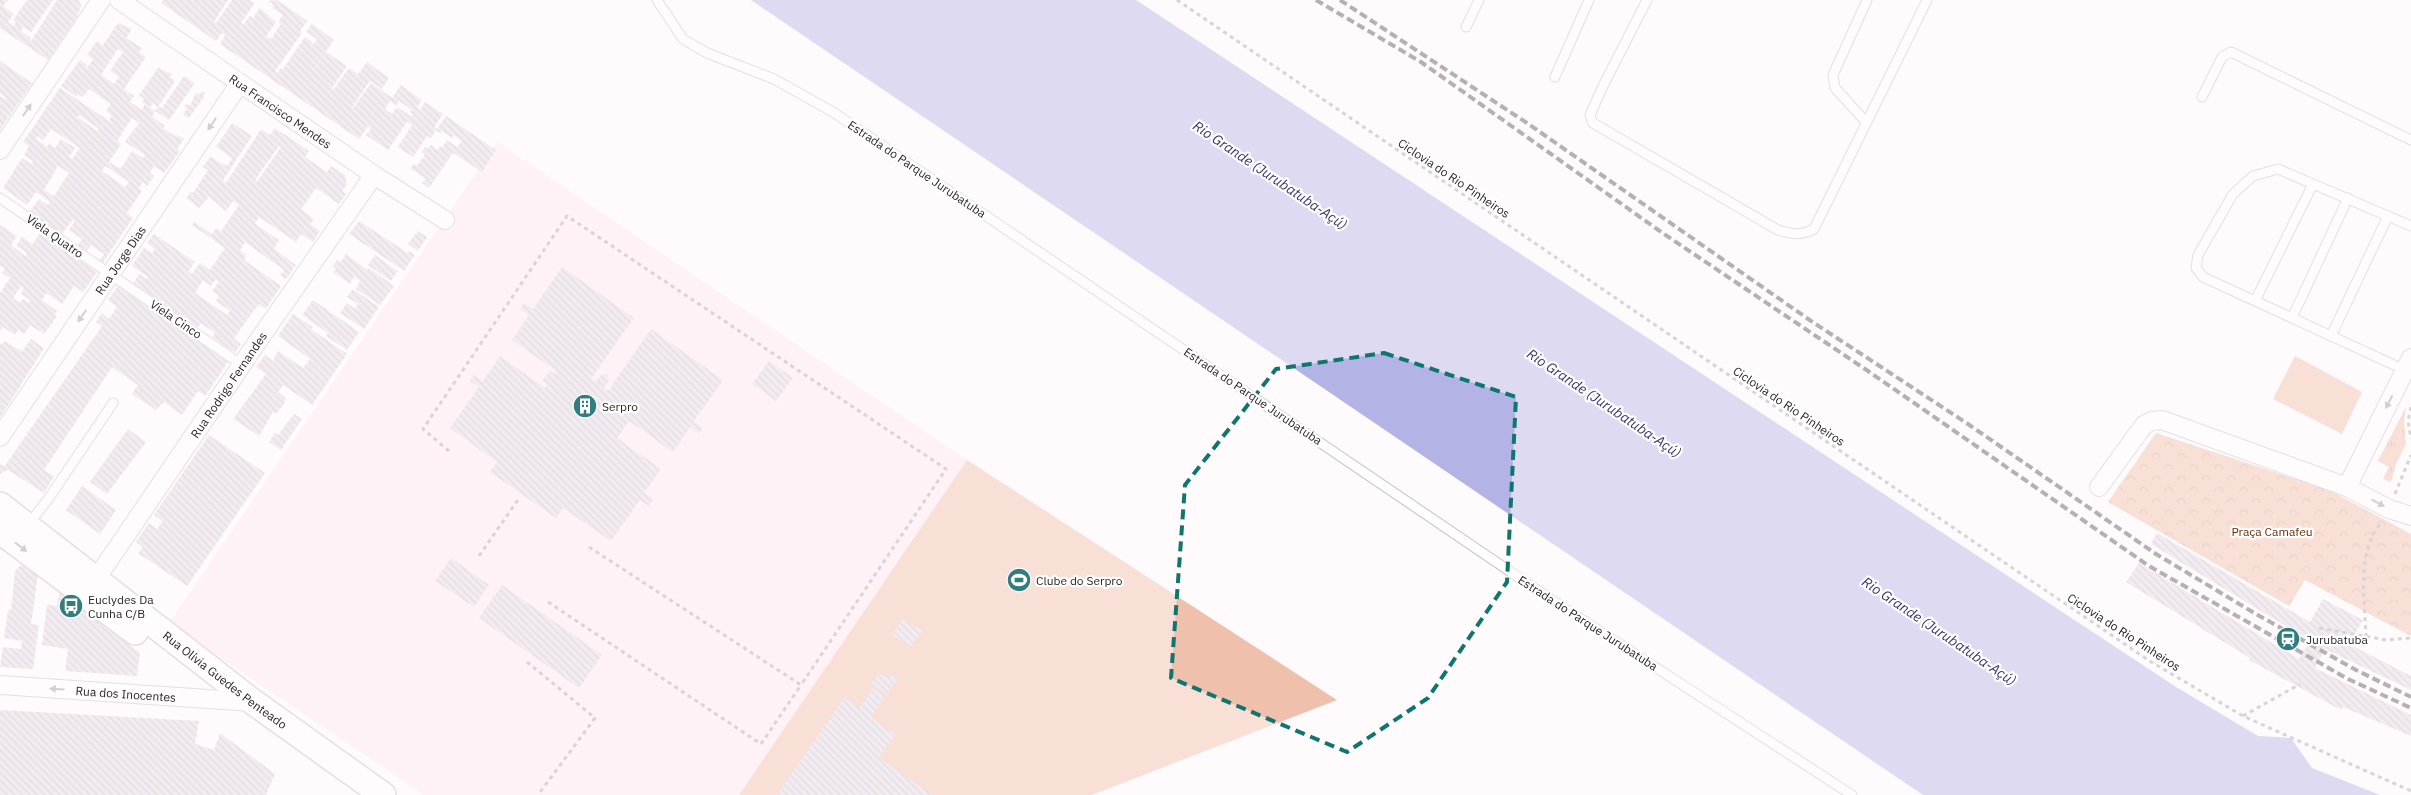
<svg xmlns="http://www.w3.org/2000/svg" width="2411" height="795" font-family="'IBM Plex Sans',sans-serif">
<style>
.built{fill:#fce8f2}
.grass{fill:url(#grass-tufts)}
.park{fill:url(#park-crowns)}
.pitch{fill:#efc0ac}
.water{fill:#b4b3e6}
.building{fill:url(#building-back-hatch);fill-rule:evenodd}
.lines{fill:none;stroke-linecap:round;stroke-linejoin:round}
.lane-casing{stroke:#cabec4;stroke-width:11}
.street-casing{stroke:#cabec4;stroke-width:20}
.secondary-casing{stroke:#cabec4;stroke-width:28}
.path{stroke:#aba6a9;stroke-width:3;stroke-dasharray:4 4;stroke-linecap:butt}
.lane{stroke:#fff;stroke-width:9}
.street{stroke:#fff;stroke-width:18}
.secondary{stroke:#fff;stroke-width:25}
.rail{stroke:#5d585b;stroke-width:4;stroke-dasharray:8 4;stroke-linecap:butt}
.oneway{fill:#9f9d9e}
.marked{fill:none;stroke:#0f766e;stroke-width:4;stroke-dasharray:10 6;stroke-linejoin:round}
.labels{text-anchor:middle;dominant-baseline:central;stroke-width:4.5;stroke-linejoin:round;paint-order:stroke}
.street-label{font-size:12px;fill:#2a2528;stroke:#fff}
.poi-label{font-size:12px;fill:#2a2528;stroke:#fff;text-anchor:start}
.park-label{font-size:12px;fill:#6c2b06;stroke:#fff}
.water-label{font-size:14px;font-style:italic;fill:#3b3472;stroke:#fff}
</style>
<defs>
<pattern id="grass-tufts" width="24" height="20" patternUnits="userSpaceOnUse" patternTransform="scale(1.25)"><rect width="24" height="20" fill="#efc0ac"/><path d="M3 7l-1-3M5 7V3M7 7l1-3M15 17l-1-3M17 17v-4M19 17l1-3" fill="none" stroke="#cda594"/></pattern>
<pattern id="park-crowns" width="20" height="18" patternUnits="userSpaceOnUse" patternTransform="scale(1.25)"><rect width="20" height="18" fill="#efc0ac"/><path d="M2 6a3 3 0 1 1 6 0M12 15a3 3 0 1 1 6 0" fill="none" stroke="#cda594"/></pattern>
<pattern id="building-back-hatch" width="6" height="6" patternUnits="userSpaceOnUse" patternTransform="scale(1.25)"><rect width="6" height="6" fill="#e2dae5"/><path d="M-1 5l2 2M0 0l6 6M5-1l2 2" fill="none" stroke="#c2bbc4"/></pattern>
</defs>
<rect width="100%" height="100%" fill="#fffafc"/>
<path class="built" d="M497,142L967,460L739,795H424L169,623Z"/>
<path class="grass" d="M2406,407L2404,422L2406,444L2396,464L2391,482L2383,479L2389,467L2378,461Z"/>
<path class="park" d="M2156,433L2329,490L2411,534V636L2305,580L2289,606L2108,502Z"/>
<path class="pitch" d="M2295,356L2362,392L2342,434L2273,399Z
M967,460L1337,700L1092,795H739Z"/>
<path class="water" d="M751,0H1136L2176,687L2258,736L2291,738L2312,768L2380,795H1923Z"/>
<path class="building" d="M0,0H8L3,6L14,14L8,22L13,26L16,22L13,20L27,0H53L31,32L23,27L21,31L31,38V41L57,0H79L81,6L77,17L48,60L0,28Z
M163,0H228L214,22L216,23L232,0H250L255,3L241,23L243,25L250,16L253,18L260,8L276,22L265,38L267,37L271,39L281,24L278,22L283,15L272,8L274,5L268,1L277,0L307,21L300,31L302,33L275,71L277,73L281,68L283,69L305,37L314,44L317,39L306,32L312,24L334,40L304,83L326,52L347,66L332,88L334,89L349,68L358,74L367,62L389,78L382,89L370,81L352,107L353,108L371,83L392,98L401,85L422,100L417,108L420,110L425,102L443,114L434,128L437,129L431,138L427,136L413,157L398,147L412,125L407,122L388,150L366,135L371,129L368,126L359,139L220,44L225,35L222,33L216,41L161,3ZM390,101L396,106L399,101L412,110L410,112L413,114L411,116L397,107L392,114L385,109Z
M118,23L132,29L126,38L142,48L139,52L146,57L124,89L134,96L130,102L142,110L145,104L142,102L144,99L139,95L158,68L172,74L170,77L175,81L158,107L162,108L184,76L195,83L169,120L155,111L158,107L153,103L150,107L155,111L152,117L165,126L163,128L176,137L177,135L184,139L177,149L180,151L164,173L154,166L150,173L154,176L147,186L143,182L139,188L142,191L127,213L133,218L103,262L100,260L104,254L91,245L87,251L78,245L82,239L69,230L75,221L73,219L62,234L29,212L39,199L48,205L50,202L36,192L27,205L3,188L22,158L31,164L33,161L24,155L29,146L23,142L60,88L115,125L109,120L112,116L106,111L111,104L89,89L83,97L78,94L77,97L61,86L80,60L86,64L87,68L93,59L87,55L97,41L103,45ZM118,49L123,52L110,71L119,77L114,84L101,75ZM79,115L99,129L97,131L77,117ZM132,118L139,123L125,142L145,155L143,158L132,151L121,168L117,167L109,162L121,144L117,141ZM51,129L80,148L72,159L69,157L75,148L61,139L55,148L49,143L47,147L36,139L38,136L43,140ZM58,166L69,173L54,196L44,190ZM105,166L129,182L125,187L102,171Z
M0,61L32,83L0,130V96L5,100L6,98L0,93Z
M202,91L205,93L203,98L189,118L183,115L187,109L184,106L186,104L190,106L196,93L199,95Z
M446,116L496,150L482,172L453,153L429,188L422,183L426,179L410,168L414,164L417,166L425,154L422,152L425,147L428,149L431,145L437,150L440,146L442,148L447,140L457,147L462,141L454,135L452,138L442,131L440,133L436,130Z
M232,123L252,136L223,180L226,183L261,129L270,135L275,128L309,151L305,157L327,172L331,166L345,175L347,185L342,191L346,194L339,204L316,188L301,209L314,219L310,224L320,231L313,242L301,234L296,242L259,217L255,224L279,240L274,249L296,265L286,279L280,275L284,270L245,242L240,250L247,256L244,260L281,286L266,309L259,304L246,321L234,339L241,344L235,353L212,337L215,333L201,323L198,327L133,284L139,274L146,279L148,277L132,266L144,248L152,253L155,249L147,243L154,234L195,262L188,272L192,274L200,263L210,270L225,248L192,225L194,222L212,234L216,228L221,231L239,205L233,201L226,211L209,197L199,208L186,198L191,192L193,193L208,170L203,167L210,157L227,166L232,158L216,147ZM279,146L281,147L257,182L255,180ZM216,279L219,282L212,291L219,296L216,301L230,311L227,315L195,293L203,280L211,286Z
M359,221L408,253L409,251L415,255L404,271L349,234Z
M0,225L17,236L11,245L25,256L27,253L16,246L22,237L33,244L40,233L97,272L83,292L74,286L62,304L46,293L42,300L57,311L55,315L57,316L44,334L30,325L24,334L18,330L15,335L3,327L0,331V293L10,278L2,273L5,269L1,266L0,268ZM21,286L24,288L21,294L31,301L29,303L23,299L20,303L13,298Z
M418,231L427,237L418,251L408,244Z
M346,254L367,270L369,268L394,286L380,305L356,289L360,281L354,277L350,284L333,272L336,268L333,266L337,260L341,262Z
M375,255L398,271L391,281L368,265Z
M562,267L634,318L591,379L595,382L601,375L607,374L609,381L604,388L608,391L651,329L723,380L694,421L703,428L699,433L690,427L673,452L629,421L617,438L661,469L644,493L653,499L649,506L640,500L611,541L563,508L556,518L490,472L497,462L450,428L479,387L470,381L474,375L483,381L500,356L545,388L547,385L542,381L550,371L555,374L556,371L512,340L529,315L520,309L524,303L533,309Z
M118,286L228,362L205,396L198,391L182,415L164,402L156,410L132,394L138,385L112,367L44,470L54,476L44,493L8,470L0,474V464L4,467L102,326L96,322L102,313L109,319L117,307L108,300Z
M353,289L379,307L364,329L340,313L347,303L355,309L358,304L347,297Z
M313,300L359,332L347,350L326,336L328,333L302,315Z
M293,314L313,327L311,329L347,354L312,405L283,385L278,392L286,398L284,404L276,414L273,412L259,436L233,419L266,374L256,367L265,355L273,361L278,351L303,368L310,359L278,336Z
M31,339L44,348L0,418V343L2,344L5,341L22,352Z
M769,361L793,378L776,401L752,384Z
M294,414L302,419L281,450L269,442L275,433L278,435Z
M128,429L146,442L107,494L90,482Z
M209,435L265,473L187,586L138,553L143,547L136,542L149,523L157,529L163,521L154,515Z
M82,486L116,510L100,534L66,510Z
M2157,533L2310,622L2323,599L2363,620L2349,644L2411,676V690L2325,649L2315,668L2411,715V736L2343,707L2341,710L2249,660L2250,658L2126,582L2139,563L2299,659L2310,641L2151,544Z
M451,558L489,585L474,607L435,581Z
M25,564L38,574L31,624L39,625L33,669L0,667L3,647L21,649L22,641L4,638L8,610H11L15,572L17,568Z
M502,585L602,655L579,688L479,618Z
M60,591L140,653L137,676L65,671L68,649L42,645L47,605L57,606Z
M903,618L922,631L911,646L892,635Z
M879,673L888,679L892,674L898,678L887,695L871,684Z
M873,688L885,696L871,717L896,734L879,758L932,795H777L844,698L859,708Z
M0,710L199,721L195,744L214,750L220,733L275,774L266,795H0Z"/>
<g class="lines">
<g class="lane-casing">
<path id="lane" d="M657,0L683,39L707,53L774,79L833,112L1558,604L1852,795
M1647,0L1602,88L1590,115L1593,123L1778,230C1792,234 1800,236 1814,229L1927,0
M1466,27L1479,0
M1555,77L1589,0
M2202,97L2222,57L2231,52L2411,140
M1866,122L1835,88L1833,75L1867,0
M0,198L242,365
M2255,301L2313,184
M2292,318L2348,198
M2331,336L2388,216
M2405,370L2203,277L2196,268L2198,255L2233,194L2253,176L2278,169L2411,226
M27,526L49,498L113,403"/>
</g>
<g class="street-casing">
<g id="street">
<path id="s1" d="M119,0L374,175L445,220"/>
<path d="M0,150L101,0"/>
<path id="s2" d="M0,437L240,83"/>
<path d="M2099,487L2144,425L2152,421L2162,420L2347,487L2389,509L2411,516"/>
<path d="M2347,487L2411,358"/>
<path id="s3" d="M90,588L260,338L374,175"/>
<path id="s4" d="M0,685L253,702"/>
</g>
</g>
<g class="secondary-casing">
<g id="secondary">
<path id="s5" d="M0,505L253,702L383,795"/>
<path d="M0,531L135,632"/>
</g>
</g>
<path class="path" d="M1177,0L2148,660L2243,716L2411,791
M2411,407L2408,421L2411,439
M449,451L423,429L567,216L946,469L801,685L589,547
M2395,494L2411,455
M479,556L520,497
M548,602L761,744L801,685
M2319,628L2386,640L2411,638
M2366,637C2365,601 2356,554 2380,524
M527,662L595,718L538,795
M2243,716L2300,684"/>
<use href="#lane" class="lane"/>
<use href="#street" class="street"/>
<use href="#secondary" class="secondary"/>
<path class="rail" d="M1316,0L1421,62L1664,234L1868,371L2149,566L2348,679L2411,708
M1340,0L1527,123L1814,323L1968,424L2156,554L2256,614L2356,670L2411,697"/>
</g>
<defs><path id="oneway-solid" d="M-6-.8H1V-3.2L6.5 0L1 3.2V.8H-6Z" transform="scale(1.25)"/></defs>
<g class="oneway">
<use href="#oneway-solid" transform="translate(27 110) rotate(-56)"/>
<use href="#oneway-solid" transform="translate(212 124) rotate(124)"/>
<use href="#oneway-solid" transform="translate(82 316) rotate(124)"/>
<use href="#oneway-solid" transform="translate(2389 402) rotate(117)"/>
<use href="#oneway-solid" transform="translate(2378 503) rotate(28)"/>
<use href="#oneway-solid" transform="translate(21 547) rotate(37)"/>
<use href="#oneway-solid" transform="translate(57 689) rotate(-176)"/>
</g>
<path d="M0 0H2411V795H0ZM1384,353L1516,397L1507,582L1428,698L1347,752L1171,678L1185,485L1276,369Z" fill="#fffafc" fill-opacity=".55" fill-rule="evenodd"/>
<path class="marked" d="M1384,353L1516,397L1507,582L1428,698L1347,752L1171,678L1185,485L1276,369Z"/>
<defs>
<g id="building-disc" transform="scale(1.25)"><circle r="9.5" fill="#347d7e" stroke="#fff"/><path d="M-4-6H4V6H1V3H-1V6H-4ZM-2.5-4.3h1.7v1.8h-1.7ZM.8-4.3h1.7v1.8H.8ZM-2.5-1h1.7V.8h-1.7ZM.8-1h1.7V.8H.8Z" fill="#fff"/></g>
<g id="stadium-disc" transform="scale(1.25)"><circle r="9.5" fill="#347d7e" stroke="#fff"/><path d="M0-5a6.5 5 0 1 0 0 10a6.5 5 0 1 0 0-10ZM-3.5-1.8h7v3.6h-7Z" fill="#fff"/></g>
<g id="bus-disc" transform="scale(1.25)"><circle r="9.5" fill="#347d7e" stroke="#fff"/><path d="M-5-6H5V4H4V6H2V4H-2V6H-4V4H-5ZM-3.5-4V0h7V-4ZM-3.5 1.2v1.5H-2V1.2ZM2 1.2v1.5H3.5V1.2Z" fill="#fff"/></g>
<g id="station-disc" transform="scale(1.25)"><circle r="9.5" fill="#347d7e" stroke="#fff"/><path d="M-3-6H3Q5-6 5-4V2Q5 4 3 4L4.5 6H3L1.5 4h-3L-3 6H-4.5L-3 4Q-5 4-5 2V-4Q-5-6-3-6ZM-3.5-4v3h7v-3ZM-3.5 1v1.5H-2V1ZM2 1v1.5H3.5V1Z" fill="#fff"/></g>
</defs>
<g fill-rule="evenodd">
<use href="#building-disc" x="585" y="406"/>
<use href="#stadium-disc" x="1019" y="580"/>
<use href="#bus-disc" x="71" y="606"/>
<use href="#station-disc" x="2288" y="639"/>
</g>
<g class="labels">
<g class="street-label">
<text stroke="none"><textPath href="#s1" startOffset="196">Rua Francisco Mendes</textPath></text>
<text transform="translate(917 169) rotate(34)">Estrada do Parque Jurubatuba</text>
<text transform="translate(1454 178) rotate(34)">Ciclovia do Rio Pinheiros</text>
<text transform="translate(55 236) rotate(35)">Viela Quatro</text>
<text stroke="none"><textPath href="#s2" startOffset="214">Rua Jorge Dias</textPath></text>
<text transform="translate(176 319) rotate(34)">Viela Cinco</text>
<text stroke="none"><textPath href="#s3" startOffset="246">Rua Rodrigo Fernandes</textPath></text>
<text transform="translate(1253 396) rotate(34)">Estrada do Parque Jurubatuba</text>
<text transform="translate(1789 406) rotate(34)">Ciclovia do Rio Pinheiros</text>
<text transform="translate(1588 623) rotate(33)">Estrada do Parque Jurubatuba</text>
<text transform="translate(2124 632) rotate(33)">Ciclovia do Rio Pinheiros</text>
<text stroke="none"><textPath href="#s5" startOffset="285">Rua Olívia Guedes Penteado</textPath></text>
<text stroke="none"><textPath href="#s4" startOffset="126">Rua dos Inocentes</textPath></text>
</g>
<g class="poi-label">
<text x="602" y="406">Serpro</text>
<text x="1036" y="580">Clube do Serpro</text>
<text x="88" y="599">Euclydes Da<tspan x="88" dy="14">Cunha C/B</tspan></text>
<text x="2306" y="639">Jurubatuba</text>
</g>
<g class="park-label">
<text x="2272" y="531">Praça Camafeu</text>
</g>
<g class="water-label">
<text transform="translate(1270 175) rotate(34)">Rio Grande (Jurubatuba-Açú)</text>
<text transform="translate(1604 403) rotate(34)">Rio Grande (Jurubatuba-Açú)</text>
<text transform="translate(1939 631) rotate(34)">Rio Grande (Jurubatuba-Açú)</text>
</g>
</g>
</svg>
